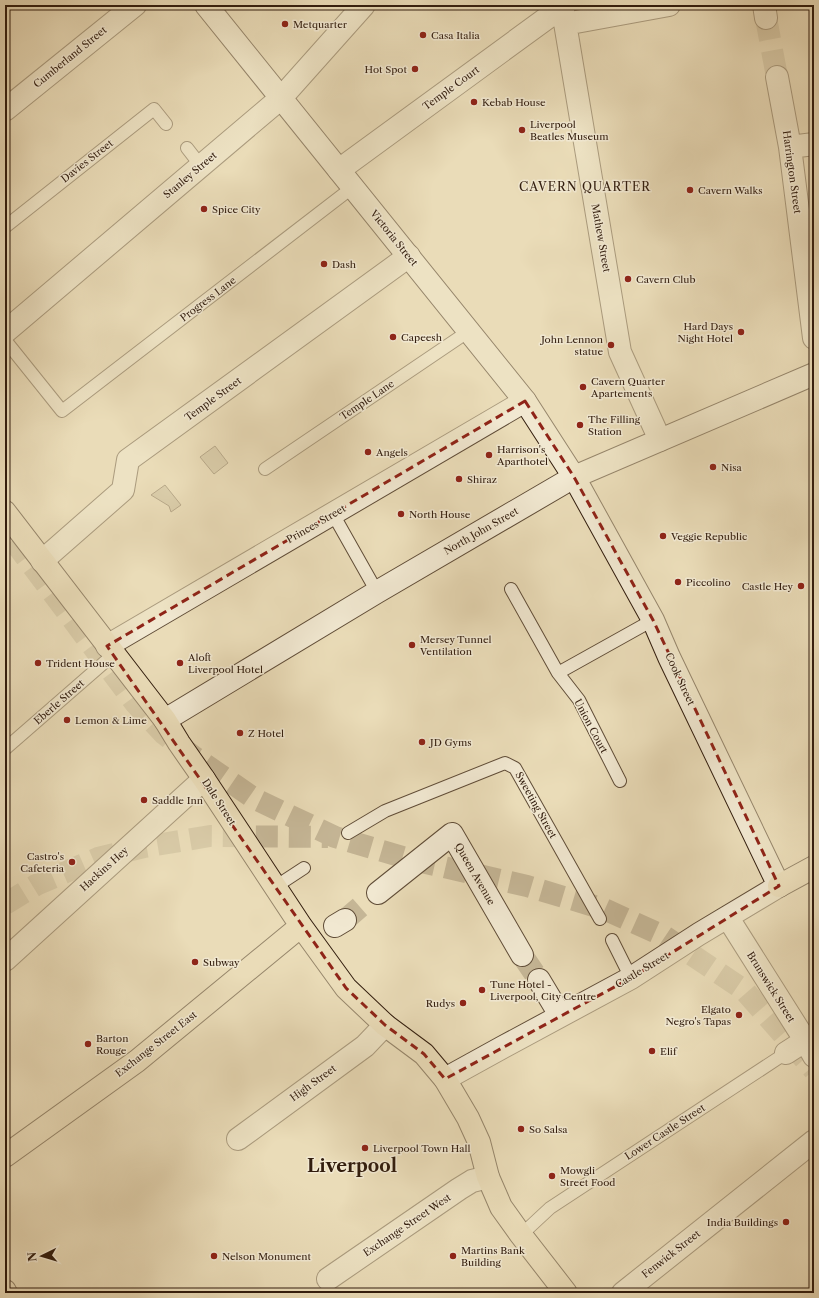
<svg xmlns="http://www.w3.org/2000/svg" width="819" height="1298" font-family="'Libre Caslon Text',serif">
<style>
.green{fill:#cbbc9b;stroke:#7e6c54}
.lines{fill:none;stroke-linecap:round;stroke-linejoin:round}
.street-tunnel{stroke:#c5b696;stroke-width:22;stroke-dasharray:22 11;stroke-linecap:butt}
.primary-tunnel{stroke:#c5b696;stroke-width:22;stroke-dasharray:22 11;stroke-linecap:butt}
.lane-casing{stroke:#604d38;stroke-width:14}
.street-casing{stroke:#604d38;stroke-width:24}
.secondary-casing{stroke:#321d0e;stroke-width:24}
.primary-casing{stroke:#321d0e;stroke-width:24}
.lane{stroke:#f1e8d1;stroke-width:12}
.street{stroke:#f1e8d1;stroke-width:22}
.secondary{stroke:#f1e8d1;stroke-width:22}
.primary{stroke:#eadcb8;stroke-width:22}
.marked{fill:none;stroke:#8f2418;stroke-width:3;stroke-dasharray:8 5;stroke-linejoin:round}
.poi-dot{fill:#8f2418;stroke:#f1e8d1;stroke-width:1.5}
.labels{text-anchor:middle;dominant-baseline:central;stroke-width:3;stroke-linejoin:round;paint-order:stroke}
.poi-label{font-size:10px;fill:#321d0e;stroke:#f1e8d1;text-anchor:start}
.street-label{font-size:10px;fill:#321d0e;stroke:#f1e8d1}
.quarter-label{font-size:12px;letter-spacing:1px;fill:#321d0e;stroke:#f1e8d1}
.town-label{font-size:18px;font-weight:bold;fill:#321d0e;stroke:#f1e8d1}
</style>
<rect width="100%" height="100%" fill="#eadcb8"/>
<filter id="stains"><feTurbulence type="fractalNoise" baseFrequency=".005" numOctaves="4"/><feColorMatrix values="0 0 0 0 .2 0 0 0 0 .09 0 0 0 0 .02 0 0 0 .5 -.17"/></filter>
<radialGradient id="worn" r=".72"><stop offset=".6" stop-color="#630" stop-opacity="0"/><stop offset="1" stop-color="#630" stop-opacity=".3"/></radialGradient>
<path class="green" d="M215,446L228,463L214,474L200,457Z
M165,485L181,505L171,512L169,506L151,495Z"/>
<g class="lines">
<path class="street-tunnel" d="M766,18L777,77
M345,920L360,907
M522,955L539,980"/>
<path class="primary-tunnel" d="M13,540L135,703L164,734L193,756L255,799L335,837L413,860L527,886L604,909L664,936L744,990L814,1070
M5,904L36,885L98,858L144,847L210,836L328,837"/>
<g class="lane-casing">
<path id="lane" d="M187,148L201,166
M5,227L154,109L166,124
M5,340L62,411L353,187
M265,469L469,331
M333,514L377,592
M511,589L558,673L579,700L620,781
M558,673L653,620
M5,749L114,654
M348,833L385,811L505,763L515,768L600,919
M275,887L304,868
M612,940L631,978
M521,1235L550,1208L786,1053"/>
</g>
<g class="street-casing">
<path id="street" d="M562,5L620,352L660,440
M764,5L766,18
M565,24L669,5
M777,77L790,147L814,338
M5,110L135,5
M790,147L814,144
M339,170L562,7
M5,332L281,98L364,5
M42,561L123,490L128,460L409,256
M107,646L525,401
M165,720L377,592L574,477
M378,893L452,834L522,955
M728,918L805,1040L814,1056
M335,926L345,920
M5,960L204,779
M539,980L560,1015
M786,1053L814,1035
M445,1079L503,1047L631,978L699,934L779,886
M238,1139L365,1046L385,1025
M328,1279L459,1189L472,1181L488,1177
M623,1293L814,1141"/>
</g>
<g class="secondary-casing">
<path id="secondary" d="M206,5L525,401L574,477L653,620L669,657L779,886
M574,477L814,374"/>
</g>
<g class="primary-casing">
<path id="primary" d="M5,512L165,720L179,743L204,779L301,926L346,988L385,1025L424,1054L445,1079L468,1118L479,1142L488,1177L501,1207L521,1235L566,1293
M779,886L814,867
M5,1156L137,1061L301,926
M5,1291L6,1293"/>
</g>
<use href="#lane" class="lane"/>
<use href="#street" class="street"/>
<use href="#secondary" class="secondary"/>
<use href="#primary" class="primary"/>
</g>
<path d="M0 0H819V1298H0ZM525,401L574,477L653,620L779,886L631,978L445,1079L424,1054L385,1025L346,988L107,646Z" fill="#eadcb8" fill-opacity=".55" fill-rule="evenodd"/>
<path class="marked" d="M525,401L574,477L653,620L779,886L631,978L445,1079L424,1054L385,1025L346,988L107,646Z"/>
<g class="poi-dot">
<circle cx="285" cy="24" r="4"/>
<circle cx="423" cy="35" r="4"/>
<circle cx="415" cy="69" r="4"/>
<circle cx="474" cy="102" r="4"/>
<circle cx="522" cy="130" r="4"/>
<circle cx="690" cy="190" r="4"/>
<circle cx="204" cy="209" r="4"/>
<circle cx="324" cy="264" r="4"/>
<circle cx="628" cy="279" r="4"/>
<circle cx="741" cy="332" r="4"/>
<circle cx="393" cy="337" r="4"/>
<circle cx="611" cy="345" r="4"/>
<circle cx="583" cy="387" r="4"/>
<circle cx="580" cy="425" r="4"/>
<circle cx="368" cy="452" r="4"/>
<circle cx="489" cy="455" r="4"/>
<circle cx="713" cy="467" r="4"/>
<circle cx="459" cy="479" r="4"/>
<circle cx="401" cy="514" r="4"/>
<circle cx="663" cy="536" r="4"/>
<circle cx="678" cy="582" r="4"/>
<circle cx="801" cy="586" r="4"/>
<circle cx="412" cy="645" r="4"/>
<circle cx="38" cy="663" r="4"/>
<circle cx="180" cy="663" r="4"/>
<circle cx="67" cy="720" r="4"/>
<circle cx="240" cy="733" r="4"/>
<circle cx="422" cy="742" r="4"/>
<circle cx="144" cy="800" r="4"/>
<circle cx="72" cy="862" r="4"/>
<circle cx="195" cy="962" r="4"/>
<circle cx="482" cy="990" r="4"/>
<circle cx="463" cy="1003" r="4"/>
<circle cx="739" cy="1015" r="4"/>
<circle cx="88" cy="1044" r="4"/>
<circle cx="652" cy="1051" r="4"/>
<circle cx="521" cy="1129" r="4"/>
<circle cx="365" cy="1148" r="4"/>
<circle cx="552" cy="1176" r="4"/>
<circle cx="786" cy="1222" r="4"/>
<circle cx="214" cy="1256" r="4"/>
<circle cx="453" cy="1256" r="4"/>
</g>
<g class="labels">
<g class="poi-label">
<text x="293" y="24">Metquarter</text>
<text x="431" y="35">Casa Italia</text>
<text x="407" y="69" text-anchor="end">Hot Spot</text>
<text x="482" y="102">Kebab House</text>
<text x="530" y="124">Liverpool<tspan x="530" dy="12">Beatles Museum</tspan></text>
<text x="698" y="190">Cavern Walks</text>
<text x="212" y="209">Spice City</text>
<text x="332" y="264">Dash</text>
<text x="636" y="279">Cavern Club</text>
<text x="733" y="326" text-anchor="end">Hard Days<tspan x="733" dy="12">Night Hotel</tspan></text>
<text x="401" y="337">Capeesh</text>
<text x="603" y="339" text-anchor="end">John Lennon<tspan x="603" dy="12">statue</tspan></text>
<text x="591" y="381">Cavern Quarter<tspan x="591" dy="12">Apartements</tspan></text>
<text x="588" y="419">The Filling<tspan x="588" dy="12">Station</tspan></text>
<text x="497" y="449">Harrison's<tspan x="497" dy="12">Aparthotel</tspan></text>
<text x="376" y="452">Angels</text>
<text x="721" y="467">Nisa</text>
<text x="467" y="479">Shiraz</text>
<text x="409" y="514">North House</text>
<text x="671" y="536">Veggie Republic</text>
<text x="686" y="582">Piccolino</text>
<text x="793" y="586" text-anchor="end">Castle Hey</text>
<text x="420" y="639">Mersey Tunnel<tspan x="420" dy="12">Ventilation</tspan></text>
<text x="188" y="657">Aloft<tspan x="188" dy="12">Liverpool Hotel</tspan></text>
<text x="46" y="663">Trident House</text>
<text x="75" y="720">Lemon &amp; Lime</text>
<text x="248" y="733">Z Hotel</text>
<text x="430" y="742">JD Gyms</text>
<text x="152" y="800">Saddle Inn</text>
<text x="64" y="856" text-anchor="end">Castro's<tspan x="64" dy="12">Cafeteria</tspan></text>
<text x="203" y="962">Subway</text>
<text x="490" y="984">Tune Hotel -<tspan x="490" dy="12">Liverpool, City Centre</tspan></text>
<text x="455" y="1003" text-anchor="end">Rudys</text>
<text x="731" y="1009" text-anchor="end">Elgato<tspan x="731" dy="12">Negro's Tapas</tspan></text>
<text x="96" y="1038">Barton<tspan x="96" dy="12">Rouge</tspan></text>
<text x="660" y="1051">Elif</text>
<text x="529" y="1129">So Salsa</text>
<text x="373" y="1148">Liverpool Town Hall</text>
<text x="560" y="1170">Mowgli<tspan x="560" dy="12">Street Food</tspan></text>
<text x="778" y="1222" text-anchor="end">India Buildings</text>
<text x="461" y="1250">Martins Bank<tspan x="461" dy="12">Building</tspan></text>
<text x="222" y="1256">Nelson Monument</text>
</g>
<g class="street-label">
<text transform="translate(70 57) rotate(-39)">Cumberland Street</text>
<text transform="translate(451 88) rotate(-36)">Temple Court</text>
<text transform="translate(87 161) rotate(-38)">Davies Street</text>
<text transform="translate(792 172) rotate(82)">Harrington Street</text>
<text transform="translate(190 175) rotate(-40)">Stanley Street</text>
<text transform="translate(394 238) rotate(51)">Victoria Street</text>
<text transform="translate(601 238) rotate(80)">Mathew Street</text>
<text transform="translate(208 299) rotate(-37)">Progress Lane</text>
<text transform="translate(213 399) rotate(-36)">Temple Street</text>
<text transform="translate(367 400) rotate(-34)">Temple Lane</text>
<text transform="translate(316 524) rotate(-30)">Princes Street</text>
<text transform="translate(481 531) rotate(-30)">North John Street</text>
<text transform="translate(680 679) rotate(65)">Cook Street</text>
<text transform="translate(59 702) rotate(-41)">Eberle Street</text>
<text transform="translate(591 726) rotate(62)">Union Court</text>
<text transform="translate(219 802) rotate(57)">Dale Street</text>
<text transform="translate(536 805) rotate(61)">Sweeting Street</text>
<text transform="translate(104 869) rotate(-42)">Hackins Hey</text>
<text transform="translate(475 874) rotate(60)">Queen Avenue</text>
<text transform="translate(642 970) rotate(-31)">Castle Street</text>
<text transform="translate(771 987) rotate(58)">Brunswick Street</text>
<text transform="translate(156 1044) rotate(-38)">Exchange Street East</text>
<text transform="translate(313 1083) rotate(-36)">High Street</text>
<text transform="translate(665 1132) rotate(-33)">Lower Castle Street</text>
<text transform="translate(407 1225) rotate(-34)">Exchange Street West</text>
<text transform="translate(671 1254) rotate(-38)">Fenwick Street</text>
</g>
<g class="quarter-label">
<text x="585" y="186">CAVERN QUARTER</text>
</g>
<g class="town-label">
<text x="352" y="1166">Liverpool</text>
</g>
</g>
<rect width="819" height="1298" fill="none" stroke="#eadcb8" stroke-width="20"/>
<rect x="6" y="6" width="807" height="1286" fill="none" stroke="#321d0e" stroke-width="2"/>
<rect x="10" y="10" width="799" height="1278" fill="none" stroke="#321d0e"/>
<g transform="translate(42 1256) rotate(265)" stroke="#f1e8d1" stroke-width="3" paint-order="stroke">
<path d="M0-3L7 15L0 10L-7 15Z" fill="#321d0e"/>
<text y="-6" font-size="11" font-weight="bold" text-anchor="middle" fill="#321d0e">N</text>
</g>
<rect width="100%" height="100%" filter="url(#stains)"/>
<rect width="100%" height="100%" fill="url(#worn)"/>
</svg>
